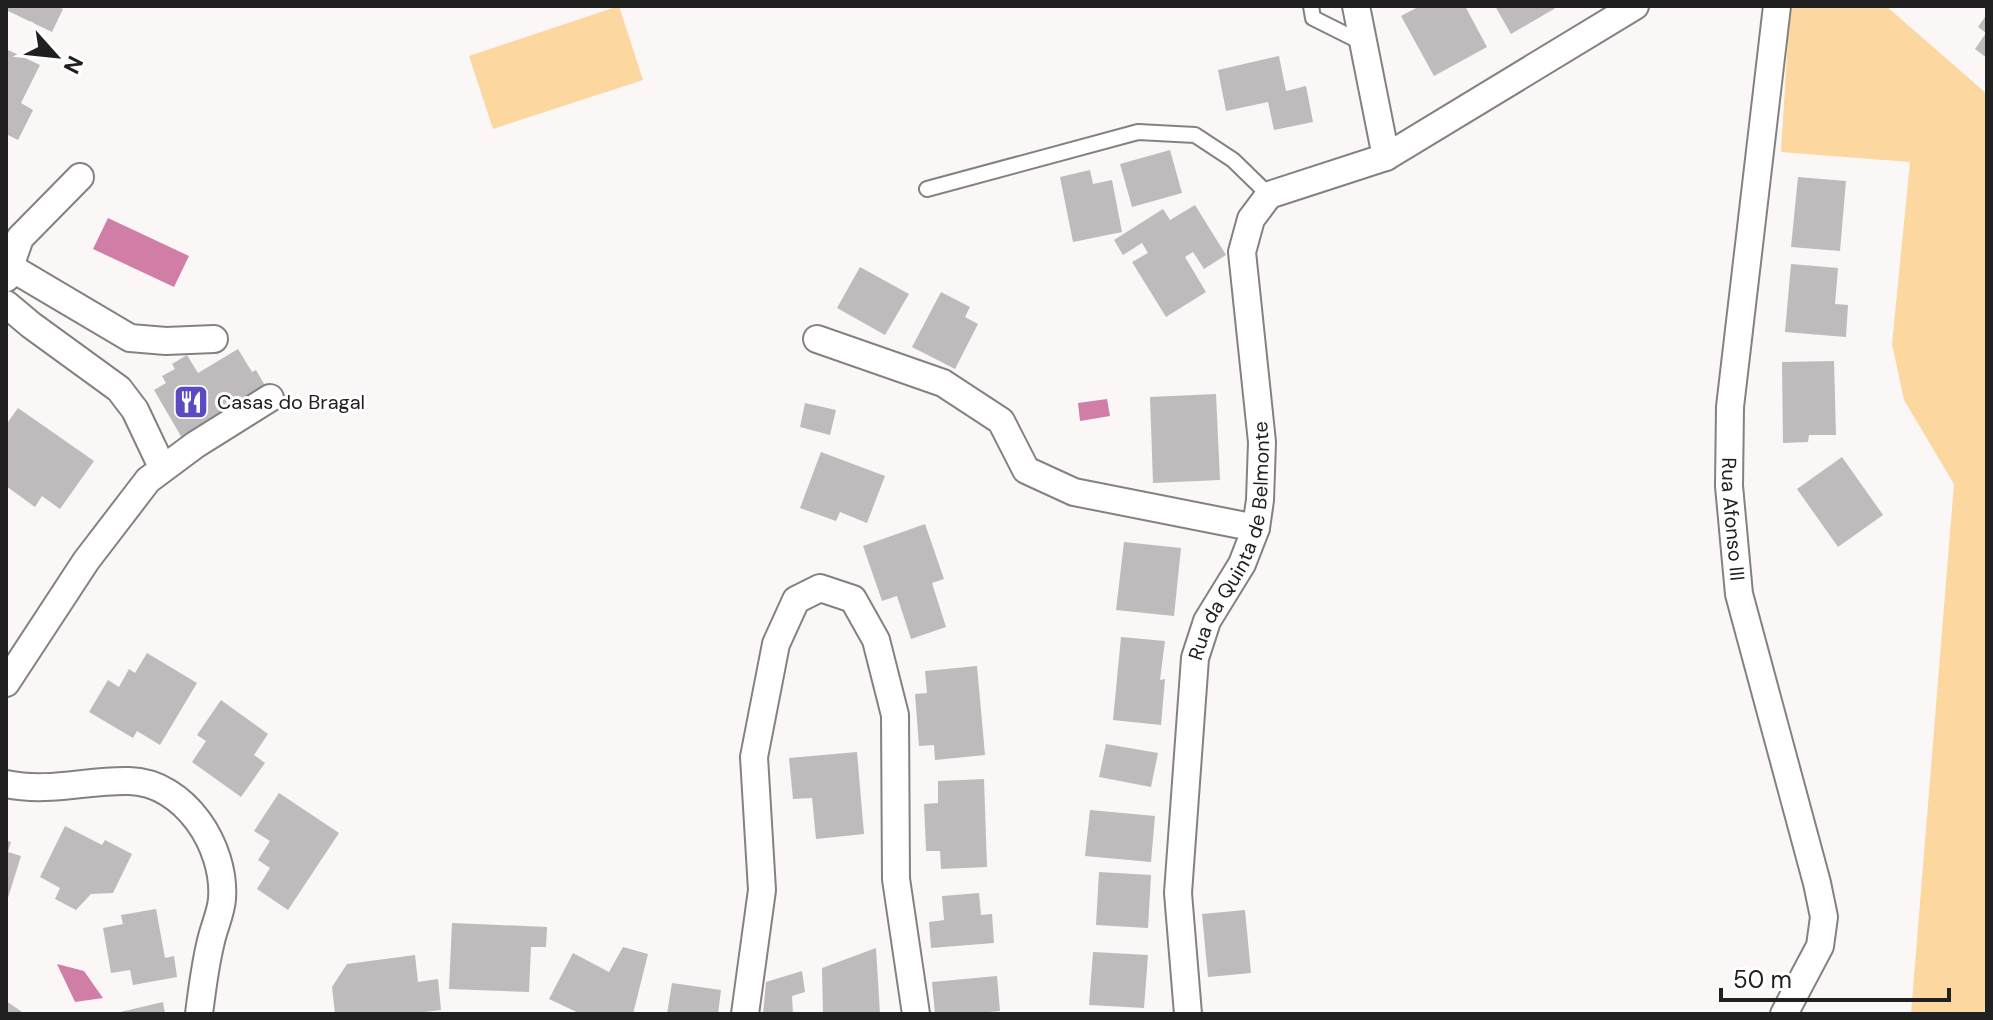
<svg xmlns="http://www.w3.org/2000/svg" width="1993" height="1020" font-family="'DM Sans',sans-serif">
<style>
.green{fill:#fcd7a0}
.water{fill:#d17ea7}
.building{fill:#bfbbbc}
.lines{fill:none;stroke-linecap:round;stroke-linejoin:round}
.service-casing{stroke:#858180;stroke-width:18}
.minor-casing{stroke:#858180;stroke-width:30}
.service{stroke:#fff;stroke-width:14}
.minor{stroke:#fff;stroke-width:26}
.labels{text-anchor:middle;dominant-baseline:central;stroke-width:6;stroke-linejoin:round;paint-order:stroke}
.poi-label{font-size:20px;fill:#212020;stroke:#fff;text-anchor:start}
.street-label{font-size:20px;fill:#212020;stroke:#fff}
</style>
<rect width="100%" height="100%" fill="#fbf7f6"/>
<path class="green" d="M619,6L643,80L493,129L469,56Z
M1790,6H1886L1987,94V1014H1911L1954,484L1904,400L1892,344L1910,162L1781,152Z"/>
<path class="water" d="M108,218L189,256L174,287L93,249Z
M1107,399L1110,416L1080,421L1078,403Z
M57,964L84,971L103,998L75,1002Z"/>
<path class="building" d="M6,6H56L63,9L52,32L6,10Z
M1420,6H1465L1487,47L1434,76L1401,16Z
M1495,6H1559L1511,34Z
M1987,14V58L1975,49L1986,33L1978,27Z
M6,49L40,65L21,103L33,110L18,140L6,134Z
M1279,56L1286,91L1306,86L1313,122L1274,130L1268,102L1226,111L1218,70Z
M1170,150L1182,193L1132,207L1120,164Z
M1090,170L1093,184L1112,180L1122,232L1073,242L1060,177Z
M1798,177L1846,181L1840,251L1791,247Z
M1195,205L1226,255L1204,269L1193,252L1185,257L1206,292L1166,317L1132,262L1148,253L1142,243L1123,255L1114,240L1163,209L1170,220Z
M1791,264L1838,268L1835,304L1848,305L1846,337L1785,332Z
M860,267L909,294L885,335L837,308Z
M941,292L970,307L965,317L978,324L955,369L912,347Z
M238,349L252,372L256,370L267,389L182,438L154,390L166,383L162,376L175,369L172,364L187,355L198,373Z
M1834,361L1836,435H1809L1808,442L1783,443L1782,362Z
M1216,394L1220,480L1153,483L1150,397Z
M805,403L836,410L830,435L800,427Z
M18,408L94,461L60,509L42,496L35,507L6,486V420L8,422Z
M821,452L885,476L867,523L840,512L836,521L800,508Z
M1842,457L1883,515L1838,547L1797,489Z
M925,524L944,579L932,583L946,627L911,639L897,596L882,601L863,546Z
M1124,542L1181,548L1174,616L1116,610Z
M1121,637L1165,641L1160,680L1165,679L1161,725L1113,720Z
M147,653L197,683L160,745L137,731L133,738L89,712L108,680L119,687L129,669L135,673Z
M977,666L985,755L935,760L934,745L919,746L915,694L927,693L925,671Z
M221,700L268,734L254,755L265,763L241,797L192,762L206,741L197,735Z
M1106,744L1158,753L1151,787L1099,777Z
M857,752L864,834L816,839L812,798L793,799L789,758Z
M984,779L987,867L941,869L940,851H926L924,804L938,803V781Z
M279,793L339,833L288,910L257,889L270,868L258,860L270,841L254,831Z
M1090,810L1155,816L1151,862L1085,856Z
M65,826L102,845L105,840L132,854L113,893L91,894L76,910L55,899L60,888L40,877Z
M6,840L11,842L8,852L21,856L7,901Z
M1099,872L1151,875L1148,928L1096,925Z
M979,893L981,915L992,914L994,943L931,948L929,922L944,920L942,896Z
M156,909L165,958L174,956L177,977L133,985L130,970L111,973L103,928L123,924L121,915Z
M1245,910L1251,973L1208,977L1202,914Z
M452,923L547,927L546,947H531L529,992L449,989Z
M623,947L648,954L633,1014H581L549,999L573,953L609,972Z
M876,948L880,1014H823L822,968Z
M1093,952L1148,955L1144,1008L1089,1005Z
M415,955L418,982L438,979L441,1010L408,1014H335L332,987L347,964Z
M802,971L805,992L792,996L793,1014H763L766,982Z
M997,976L1000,1011L989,1012V1014H935L932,982Z
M672,983L721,990L718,1014H667Z
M6,1001L25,1014H6Z
M163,1002L165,1014H116V1013Z"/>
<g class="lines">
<g class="service-casing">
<path id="service" d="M1311,6L1313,18L1363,43
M927,189L1138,132L1195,135L1233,160L1269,195"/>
</g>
<g class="minor-casing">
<g id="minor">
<path d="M1356,6L1386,157"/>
<path id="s1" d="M1777,6L1730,407L1729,486L1739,594L1817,883L1824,917L1820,946L1784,1014"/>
<path d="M6,278L15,270L130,338L166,341L214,339"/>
<path d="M6,278L20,238L80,177"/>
<path d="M6,304L31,325L119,389L135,410L162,467"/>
<path d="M817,339L943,383L1001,421L1026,470L1074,492L1256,528"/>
<path d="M6,683L86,561L148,480L195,445L270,398"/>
<path d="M6,784C50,793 86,780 129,781C185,782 226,847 222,899C221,913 214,927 211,941C205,965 202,990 199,1014"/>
<path d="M745,1014L762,890L754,757L776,644L796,600L820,588L853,599L876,640L895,715L896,879L916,1014"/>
<path id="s2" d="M1188,1014L1178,893L1195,658L1207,621L1242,564L1256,528L1260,500L1262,442L1242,252L1251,219L1269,195L1386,157L1635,6"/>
</g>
</g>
<use href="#service" class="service"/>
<use href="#minor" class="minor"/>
</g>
<defs>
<g id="restaurant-square" transform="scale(1.8)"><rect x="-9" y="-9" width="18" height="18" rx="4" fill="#5a4bc3" stroke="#fff"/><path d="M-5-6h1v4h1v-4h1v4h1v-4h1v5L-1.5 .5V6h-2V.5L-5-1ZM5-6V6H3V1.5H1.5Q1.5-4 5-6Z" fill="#fff"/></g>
</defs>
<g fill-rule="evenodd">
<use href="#restaurant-square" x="191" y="402"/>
</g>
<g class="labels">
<g class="poi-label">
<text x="217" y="402">Casas do Bragal</text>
</g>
<g class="street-label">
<text stroke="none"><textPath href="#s1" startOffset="516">Rua Afonso III</textPath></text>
<text stroke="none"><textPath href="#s2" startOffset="482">Rua da Quinta de Belmonte</textPath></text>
</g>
</g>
<rect width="1993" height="1020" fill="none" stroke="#212020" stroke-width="16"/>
<g transform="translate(56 56) rotate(117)" stroke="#ffffff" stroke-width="6" paint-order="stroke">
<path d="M0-6L14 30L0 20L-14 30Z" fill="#212020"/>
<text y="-12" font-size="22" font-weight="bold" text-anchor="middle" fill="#212020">N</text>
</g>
<path d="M1721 988v12h228v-12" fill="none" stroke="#212020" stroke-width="4"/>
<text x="1733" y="988" font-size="24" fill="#212020" stroke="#ffffff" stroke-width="6" paint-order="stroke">50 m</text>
</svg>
